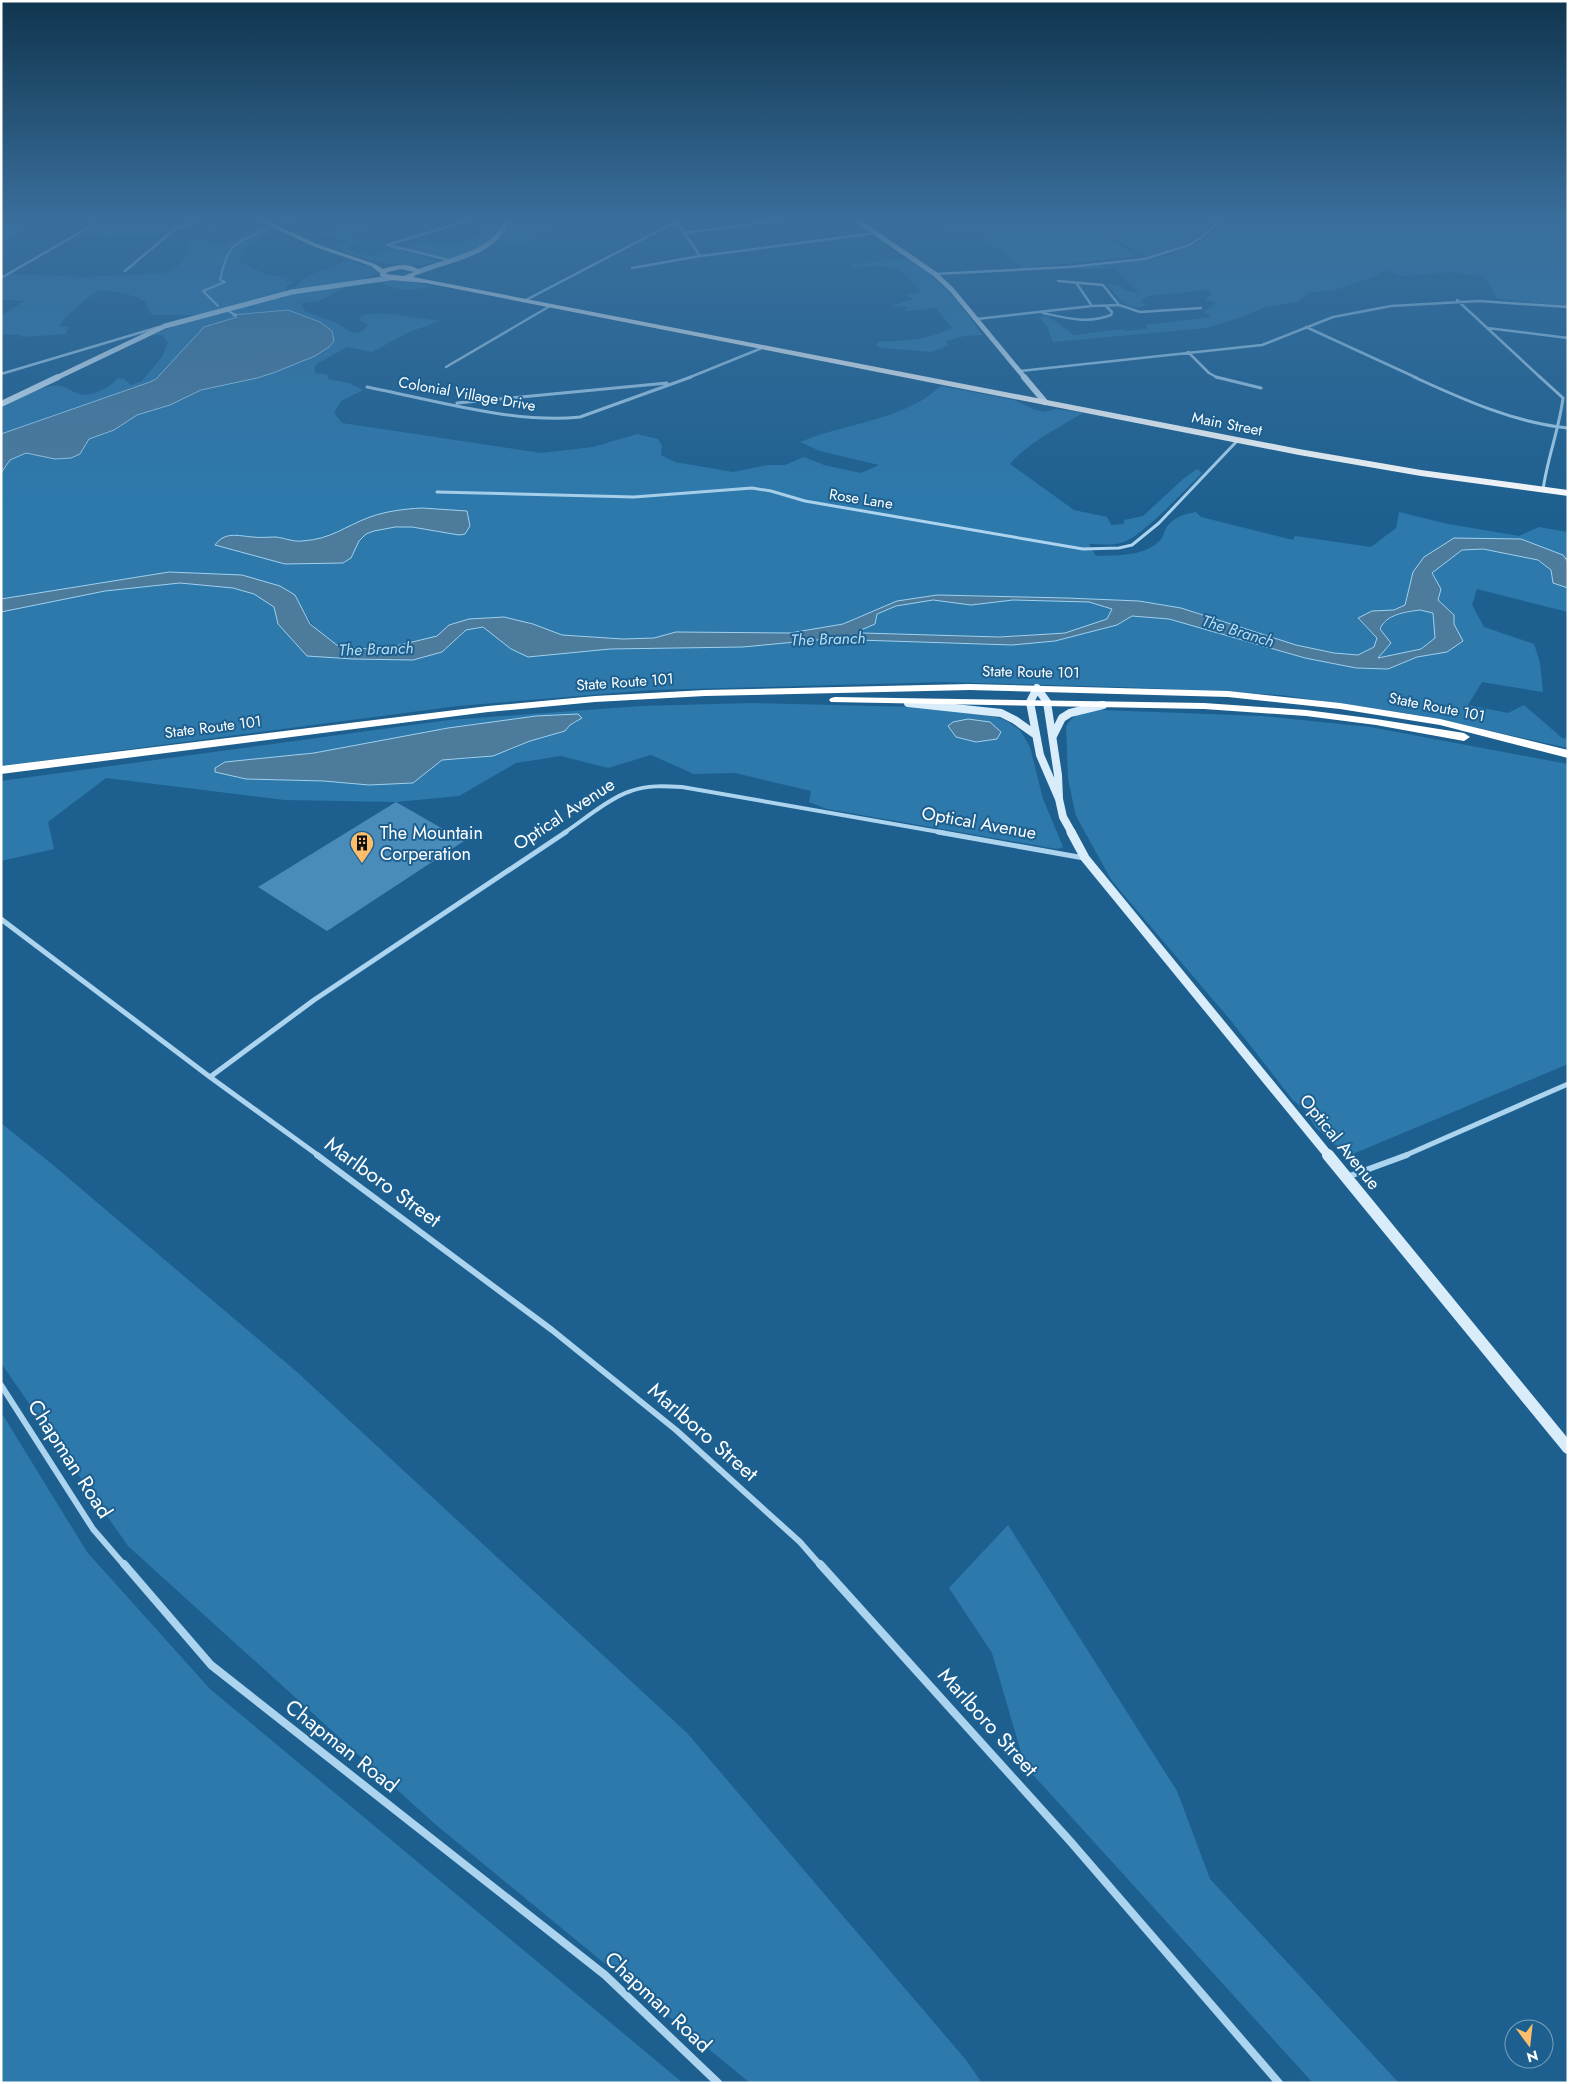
<svg xmlns="http://www.w3.org/2000/svg" width="1569" height="2084" font-family="Jost,sans-serif">
<style>
.green{fill:#2d79ac;fill-rule:evenodd}
.water{fill:#4c7b9c;stroke:#a0d1ef;fill-rule:evenodd}
.lines{fill:none;stroke-linecap:round;stroke-linejoin:round}
.stream{stroke:#a0d1ef;stroke-width:2}
.building{fill:#4a8cb9}
.street-far5{stroke:#acd4ee;stroke-width:2.5}
.street-far4{stroke:#acd4ee;stroke-width:3}
.street-far3{stroke:#acd4ee;stroke-width:4}
.street-far2{stroke:#acd4ee;stroke-width:5}
.street-far1{stroke:#acd4ee;stroke-width:6}
.street{stroke:#acd4ee;stroke-width:8}
.secondary-far4{stroke:#d9ecfa;stroke-width:5}
.secondary-far3{stroke:#d9ecfa;stroke-width:6}
.secondary-far2{stroke:#d9ecfa;stroke-width:8}
.secondary-far1{stroke:#d9ecfa;stroke-width:9}
.secondary{stroke:#d9ecfa;stroke-width:12}
.highway{fill:#fff;fill-rule:evenodd}
.labels{text-anchor:middle;dominant-baseline:central;stroke-width:4;stroke-linejoin:round;paint-order:stroke}
.far-street-label{font-size:15px;fill:#fff;stroke:#1d6090}
.far-water-label{font-size:16px;font-style:italic;fill:#b8ddf4;stroke:#1d6090}
.street-label{font-size:18px;fill:#fff;stroke:#1d6090}
.poi-label{font-size:18px;fill:#fff;stroke:#1d6090;text-anchor:start}
.near-street-label{font-size:21px;fill:#fff;stroke:#1d6090}
</style>
<rect width="100%" height="100%" fill="#1d6090"/>
<path class="green" d="M1,219H41L29,223L21,232L1,243Z
M97,219H238L210,234H201L206,229L205,225L194,220L153,236L100,237L82,234L89,229Z
M282,219H410L417,222C411,229 402,221 393,221C381,222 359,230 349,236L361,241L343,248L370,256L396,249L439,261C404,272 367,260 333,248L348,241L331,236H318C324,231 344,228 354,226L353,225L333,224L325,222L298,226L285,224L286,220H279Z
M478,219H506C504,222 503,227 501,230C494,242 464,257 450,258C439,259 416,251 404,248L409,245L429,241L444,247L465,243L462,239C473,237 480,240 486,230L479,225V221L473,220Z
M513,219H587L548,227L550,230L536,233L533,239L514,244L504,240L497,241L506,233Z
M929,219H1081L1135,255L1130,257L1023,268C1012,257 999,252 989,241H984L980,238L987,234L949,231Z
M1086,219H1215C1193,241 1178,249 1147,256L1129,247Z
M1227,219H1568V306L1497,299L1488,282L1482,276L1450,272L1402,276L1385,270L1373,277L1331,291L1309,292L1297,302L1265,307L1239,318L1206,328L1053,342L1047,326L1039,317L1048,316L1074,335L1123,329L1126,331L1147,329L1146,325L1211,317L1204,312L1216,304L1213,301H1206L1207,297L1213,294L1208,290L1148,296L1141,301L1146,305C1127,314 1118,296 1107,284C1119,284 1127,293 1139,292L1124,279L1117,269H1078L1077,267C1134,262 1186,264 1227,219Z
M258,228L268,229L274,234C255,237 244,245 239,262L267,275L288,277L285,281L293,282L288,285L285,291L197,315H152L144,300L140,301V298C127,294 114,291 99,290C84,300 70,311 59,326L68,327L66,334L23,337L20,335L1,334V316L24,301L1,300V280L11,274L86,277L162,273C177,269 189,260 190,243L201,235L210,244L222,245L221,250H224L228,241L248,234L242,232Z
M901,259C929,261 967,313 983,335L964,336L946,341L948,345L932,352L881,348L876,345L880,341C905,342 929,339 952,328L936,308L906,311L905,309L909,307L890,306L915,299L909,298L906,295L922,293C898,264 890,263 854,268L849,265Z
M348,261L375,268L379,272C370,280 307,290 295,288C305,273 331,267 348,261Z
M381,280H403L432,286C417,291 392,292 380,281Z
M344,287L322,300L302,303V307L306,312L339,324L349,331L355,333L363,331L368,325L359,319L362,315C387,311 415,318 440,321L409,332L372,352L347,347L315,365V373L328,375V379L349,383L363,390L341,401L334,413L342,423L541,453L593,447L637,434L658,439L662,446L661,455L675,462L733,472L768,465H785L804,457L824,465L861,473L879,465L820,451L800,442C839,426 882,422 919,402C927,398 934,391 941,386L1014,400L1033,409L1045,412L1056,409L1083,413C1058,428 1029,442 1010,464L1074,510L1107,517L1111,525L1124,524V520L1143,516L1183,479L1197,469L1202,473C1186,489 1142,536 1124,542C1113,546 1100,544 1089,544L1096,556C1117,555 1147,557 1162,538C1164,535 1164,531 1166,528C1173,517 1185,514 1196,512L1201,517L1293,540L1295,536L1371,547L1396,528L1399,512L1448,524L1519,536L1539,527L1568,532V562L1563,555L1521,539H1454L1413,572L1405,605L1394,610L1372,611L1358,619L1377,638L1374,647L1358,655L1334,653L1296,645L1181,608L1139,601L1067,598L937,595L897,601L843,624L790,633L676,632L654,638L623,639L562,635L533,624L449,625C446,628 442,633 438,635C425,644 350,653 336,645C314,631 307,617 295,595L169,572L1,599V408C16,401 34,389 51,386C73,382 72,404 102,390C109,386 114,384 117,378L124,379L131,385L142,381L162,357L168,343L162,335H153L177,325L277,297L280,299L286,297L287,295Z
M1483,549L1538,560L1551,570L1565,587L1568,588V612L1477,589L1472,605L1484,627L1534,644L1540,663L1543,692L1482,682L1468,705L1508,713L1524,705L1562,738L1568,739V748L1423,716L1281,695L1149,688L944,682L650,690L458,706L1,766V612L105,591L180,583L233,588L254,594L274,607L278,624L307,656L383,660L442,652L466,630L483,627L490,631L610,649L743,647L827,639L1012,645L1055,641L1117,625L1132,616L1169,619L1305,658L1356,668L1388,669L1417,657L1447,652L1454,624L1453,615L1438,600L1441,589L1432,572L1462,550Z
M933,600L971,605L1013,600L1089,602L1112,609L1107,619L1065,633L1050,634L999,637L863,633L861,630L875,624L877,614L896,606Z
M1421,610L1433,613L1435,638L1421,649L1378,658L1380,655L1383,634L1380,629C1387,614 1406,613 1421,610Z
M752,703L914,707L983,713L1005,720L1020,730L1030,747L1043,799L1063,847L1057,849L827,809L809,802L811,791L735,773L694,774L651,755L608,768L561,756L516,763L459,796L396,802L285,800L106,778L48,822L54,849L1,861V781L449,720L641,706ZM536,716L578,722L570,725L565,731L530,741L510,750L466,759L442,760L413,783L369,785L324,781L246,779L215,772L225,762L314,753L448,728Z
M1101,710L1262,716L1370,727L1568,764V1064L1348,1156L1315,1127L1306,1111L1292,1099L1232,1022L1112,881L1076,816L1068,779L1066,727C1073,713 1087,711 1101,710Z
M1,1123L53,1165L297,1372L687,1733L966,2060L982,2083H750L435,1824L128,1546L1,1363Z
M1,1412L87,1552L210,1689L683,2083H1Z
M1008,1525L1177,1791L1210,1879L1399,2083H1313L1025,1766L992,1653L949,1588Z"/>
<path class="water" d="M288,310L320,322L332,331L334,341L329,347L315,356L273,373L257,378L201,390L170,405L137,415L114,430L89,439L80,454L71,458L55,459L26,453L10,460L1,473V434L150,382L156,379L204,327L237,317L232,315Z
M422,508L467,511L470,526L465,534L459,535L412,527H395L374,531L366,534L359,541L351,558L343,563L285,564L215,545C225,531 238,536 253,537C260,538 268,537 276,537C285,538 293,542 302,541C332,539 343,527 370,517C387,511 404,509 422,508Z
M1454,538L1521,539L1563,555L1568,562V588L1553,583L1551,570L1538,560L1483,549L1462,550L1432,573L1441,589L1438,600L1454,615V624L1463,641L1447,652L1417,657L1388,669L1356,668L1305,658L1169,619L1132,616L1117,625L1055,641L1012,645L827,639L743,647L610,649L528,657L511,649L483,627L466,630L442,652L413,660L353,659L307,656L278,624L274,607L254,594L233,588L180,583L105,591L1,612V599L169,572L242,575L280,586L295,595L310,624L338,646L369,649L400,645L437,636L449,625L469,619L504,617L533,624L562,635L623,639L654,638L676,632L790,633L843,624L897,601L937,595L1067,598L1139,601L1181,608L1296,645L1334,653L1358,655L1374,647L1377,638L1358,618L1372,611L1394,610L1405,605L1413,572L1424,557ZM933,600L971,605L1013,600L1089,602L1112,609L1107,619L1065,633L1050,634L999,637L863,633L861,630L875,624L877,614L896,606ZM1420,610L1433,613L1435,638L1421,649L1378,658L1391,643L1380,629C1386,614 1406,612 1420,610Z
M578,714L582,718L570,725L565,731L530,741L493,756L442,760L413,783L369,785L324,781L246,779L215,772V768L225,762L314,753L448,728L536,716Z
M968,719L990,722L1001,732L997,739L976,742L956,737L948,726L953,722Z"/>
<g class="lines">
<path class="stream" d="M283,223L301,219
M218,306L203,291L225,282L220,280C228,243 234,243 267,229
M228,311L236,315"/>
</g>
<path class="building" d="M396,802L464,841L327,931L258,887Z"/>
<g class="lines">
<path class="street-far5" d="M676,221L700,256
M684,233L791,219
M387,245L474,219
M387,245L449,260
M632,268L700,256L876,233
M125,271L175,229L203,219
M935,274L1069,267L1145,259L1189,245L1202,237L1221,219
M1,278L86,229L94,219
M1058,281L1103,285L1119,305
M1077,284L1092,306
M1457,300L1541,378
M524,301L681,219
M1043,313C1066,318 1088,324 1111,315L1112,312L1106,306
M977,319L1092,306L1119,305L1140,312L1201,308
M1306,327L1417,378
M1487,328L1568,338
M1188,352L1209,373L1218,378
M446,367L550,306
M1020,371L1262,345L1333,317L1391,306L1479,301L1568,307
M1,374L159,327
M688,378L762,348"/>
<path class="street-far4" d="M1216,377L1261,388
M1414,377C1462,399 1515,423 1568,428
M1540,377L1563,398C1559,430 1547,459 1543,490
M367,387C433,400 514,424 580,417L691,377
M457,403L667,383
M437,492L634,497L752,488L771,491L805,501L1083,549L1119,548L1132,545L1159,523L1238,440"/>
<path class="street-far3" d="M564,833C582,821 611,797 631,791C647,785 665,786 682,787L945,833"/>
<path class="street-far2" d="M938,832L1084,858
M1,919L210,1077L319,1156
M210,1077L314,1000L566,832
M1404,1156L1568,1084"/>
<path class="street-far1" d="M317,1155L552,1330L676,1430L800,1542L821,1566
M1347,1177L1407,1155
M1,1385L93,1529L125,1566"/>
<path class="street" d="M124,1564L211,1665L605,1975L718,2083
M820,1564L1070,1841L1279,2083"/>
<path class="secondary-far4" d="M855,219L935,274L952,290L1025,378
M418,272C452,258 492,256 509,219
M56,378L165,326L292,292L390,278"/>
<path class="secondary-far3" d="M1024,377L1045,402
M1,404L58,377"/>
<path class="secondary-far2" d="M1037,688L1047,702L1058,775L1059,799L1040,755L1030,702Z
M908,703L1001,713L1015,720L1036,735
M1053,736L1062,718L1070,713L1103,705
M1059,799L1063,817L1072,833"/>
<path class="secondary-far1" d="M1071,832L1085,858L1329,1156"/>
<path class="secondary" d="M1328,1155L1568,1448"/>
<path class="highway" d="M255,219H263L319,245L375,264L383,269C394,265 413,262 421,272L413,277L1299,449L1421,470L1568,490V496L1421,476L1299,455L426,283L390,280L380,276V273L371,266L315,247ZM401,269L414,272L403,276L386,274L388,272Z
M970,684L1228,691L1340,703L1440,719L1568,750V758L1440,725L1340,709L1228,697L970,690L705,696L595,702L488,712L1,774V766L488,706L595,696L705,690Z
M835,697L1204,703L1306,710L1376,719L1464,733L1470,737L1464,741L1376,725L1306,716L1204,709L831,702L829,700L831,698Z"/>
</g>
<linearGradient id="sky" x2="0" y2="1"><stop stop-color="#10354f"/><stop offset="0.43" stop-color="#3a6f9c"/><stop offset="1" stop-color="#3a6f9c" stop-opacity="0"/></linearGradient>
<rect width="1569" height="511" fill="url(#sky)"/>
<defs>
<g id="building-pin" transform="scale(1.25)"><path d="M0 17L-7.5 6A9.5 9.5 0 1 1 7.5 6Z" fill="#fdbd6b" stroke="#1d6090"/><path d="M-4-6H4V6H1V3H-1V6H-4ZM-2.5-4.3h1.7v1.8h-1.7ZM.8-4.3h1.7v1.8H.8ZM-2.5-1h1.7V.8h-1.7ZM.8-1h1.7V.8H.8Z" fill="#111"/></g>
</defs>
<g fill-rule="evenodd">
<use href="#building-pin" x="362" y="843"/>
</g>
<g class="labels">
<g class="far-street-label">
<text transform="translate(467 394) rotate(10)">Colonial Village Drive</text>
<text transform="translate(1227 424) rotate(11)">Main Street</text>
<text transform="translate(861 499) rotate(9)">Rose Lane</text>
<text transform="translate(1031 672) rotate(1)">State Route 101</text>
<text transform="translate(625 682) rotate(-4)">State Route 101</text>
<text transform="translate(1437 707) rotate(11)">State Route 101</text>
<text transform="translate(213 727) rotate(-7)">State Route 101</text>
</g>
<g class="far-water-label">
<text transform="translate(1238 631) rotate(17)">The Branch</text>
<text transform="translate(828 639) rotate(-2)">The Branch</text>
<text transform="translate(376 649) rotate(-2)">The Branch</text>
</g>
<g class="street-label">
<text transform="translate(564 814) rotate(-33)">Optical Avenue</text>
<text transform="translate(979 823) rotate(10)">Optical Avenue</text>
<text transform="translate(1340 1142) rotate(51)">Optical Avenue</text>
</g>
<g class="poi-label">
<text x="380" y="833">The Mountain<tspan x="380" dy="21">Corperation</tspan></text>
</g>
<g class="near-street-label">
<text transform="translate(383 1182) rotate(36)">Marlboro Street</text>
<text transform="translate(703 1432) rotate(41)">Marlboro Street</text>
<text transform="translate(70 1459) rotate(57)">Chapman Road</text>
<text transform="translate(988 1722) rotate(48)">Marlboro Street</text>
<text transform="translate(342 1746) rotate(38)">Chapman Road</text>
<text transform="translate(658 2002) rotate(43)">Chapman Road</text>
</g>
</g>
<rect width="1569" height="2084" fill="none" stroke="#ffffff" stroke-width="5"/>
<g transform="translate(1529 2044) rotate(165)"><circle r="24" fill="#1d6090" stroke="#77a0bc"/>
<path d="M0-4L9 19L0 12L-9 19Z" fill="#fdbd6b"/>
<text y="-8" font-size="14" font-weight="bold" text-anchor="middle" fill="#ffffff">N</text>
</g>
</svg>
